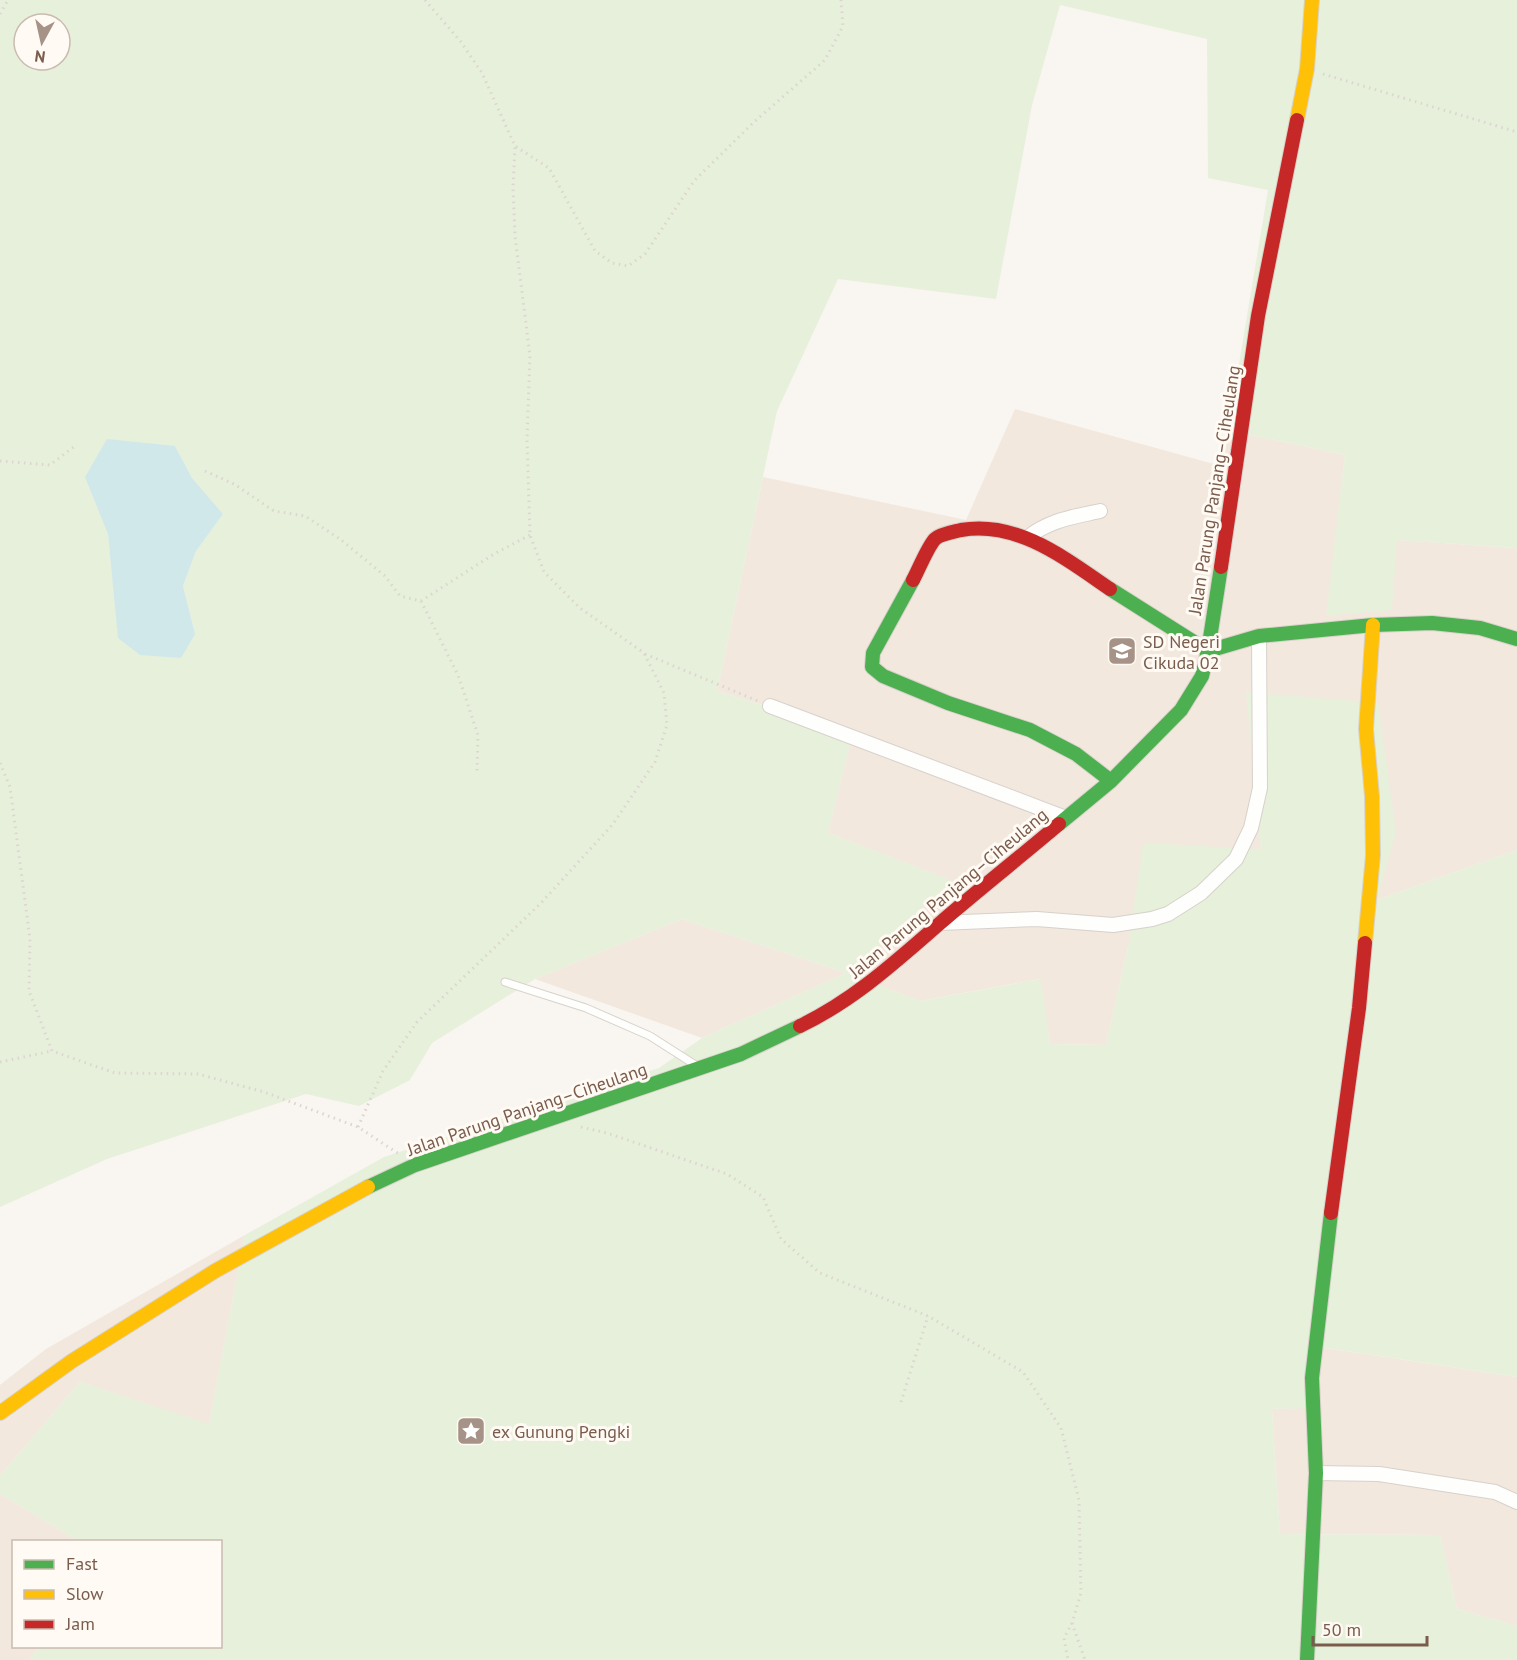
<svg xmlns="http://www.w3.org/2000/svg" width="1517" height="1660" font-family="'PT Sans',sans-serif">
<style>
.residential{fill:#f2e8de}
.green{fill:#e7f0db;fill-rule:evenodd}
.water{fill:#d0e8ea}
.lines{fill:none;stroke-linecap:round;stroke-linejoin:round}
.lane-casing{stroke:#d7d1cb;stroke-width:9}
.street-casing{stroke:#d7d1cb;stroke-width:16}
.fast-casing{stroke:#d9d2cb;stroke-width:16}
.slow-casing{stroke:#d9d2cb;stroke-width:16}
.jam-casing{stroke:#d9d2cb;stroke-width:16}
.path{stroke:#dcd5d0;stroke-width:3;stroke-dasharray:1.5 4.5;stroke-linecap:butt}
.lane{stroke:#fefefd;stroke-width:7}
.street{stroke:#fefefd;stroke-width:14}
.fast{stroke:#4caf50;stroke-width:14}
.slow{stroke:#ffc107;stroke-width:14}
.jam{stroke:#c62828;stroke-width:14}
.labels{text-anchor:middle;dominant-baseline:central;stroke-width:6;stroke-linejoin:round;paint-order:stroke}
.street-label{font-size:18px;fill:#7a5c4d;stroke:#fffaf3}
.poi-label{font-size:18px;fill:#7a5c4d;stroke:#fffaf3;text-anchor:start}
</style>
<rect width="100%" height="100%" fill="#f9f5f0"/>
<path class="residential" d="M1015,409L1221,466L1228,430L1345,455L1327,616L1397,540L1517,548V850L1377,900L1247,692L1261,849L1128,948L1106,1045L1050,1044L1040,979L920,1001L846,973L702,1038L535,979L682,919L846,973L952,881L828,833L853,733L717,691L763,477L966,520Z
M245,1235L209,1425L80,1382L0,1476V1385L46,1349Z
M1319,1347L1517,1377V1626L1457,1609L1440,1535L1280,1534L1272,1409L1320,1407Z
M0,1494L79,1541L14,1542V1646L38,1647L30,1660H0Z"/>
<path class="green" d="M0,0H1517V548L1397,540L1392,610L1326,616L1345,455L1228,430L1268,190L1208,178L1207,39L1060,5L1032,105L996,299L838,279L777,411L717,691L853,733L828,833L953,881L847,973L920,1001L1041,979L1050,1044L1106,1045L1128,948L1143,843L1261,849L1246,692L1378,703L1396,832L1377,900L1517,850V1377L1320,1347V1408L1272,1409L1280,1534L1440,1535L1457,1609L1517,1626V1660H30L38,1647L220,1646V1542L79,1541L0,1494V1476L80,1382L209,1424L245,1235L384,1157L659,1068L702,1038L846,973L682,919L535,979L432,1043L410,1080L359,1106L306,1094L107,1159L0,1207ZM24,24H60V60H24ZM175,446L192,478L223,514L196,551L183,586L195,634L119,638L108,534Z"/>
<path class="water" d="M107,439L175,446L192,478L223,514L196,551L183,586L195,634L181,658L140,655L118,638L108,534L85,477Z"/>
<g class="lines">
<g class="lane-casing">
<path id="lane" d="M505,982L586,1008L650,1036L697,1066"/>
</g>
<g class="street-casing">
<path id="street" d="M1027,538C1049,520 1073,517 1100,511
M770,706L1066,818
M940,923L1037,919L1113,925L1152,919L1168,914L1201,893L1236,859L1251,828L1260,788L1259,636
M1316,1473L1379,1474L1495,1492L1517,1502"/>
</g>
<g class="fast-casing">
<path id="fast" d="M913,580L873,653L872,667L883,676L948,703L1030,730L1076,754L1111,781
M1110,589L1208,651L1259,636L1373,625L1432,623L1480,628L1517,639
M1059,824L1111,781L1181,710L1202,676L1208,651L1221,567
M368,1187L415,1165L741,1054L800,1026
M1307,1660L1316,1473L1312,1378L1331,1213"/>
</g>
<g class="slow-casing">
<path id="slow" d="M1297,120L1307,69L1312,0
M1365,943L1373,855L1372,796L1366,729L1373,625
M0,1413L72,1361L215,1271L368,1187"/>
</g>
<g class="jam-casing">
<path id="jam" d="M1221,567L1258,316L1297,120
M913,580C918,571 928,546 935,539C940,534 953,532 961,530C1017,520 1066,559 1110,589
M800,1026C854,1000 894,963 939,924C978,890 1019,858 1059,824
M1331,1213L1359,1008L1365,943"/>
</g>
<path class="path" d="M425,0L461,42L482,73L515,146L549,168L595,251L612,263L628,266L645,254L694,181L754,122L825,60L843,26L841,0
M0,14L8,0
M1323,74L1517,132
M0,461L50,465L75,446
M205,471L234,484L274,511L305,516L340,539L385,576L400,596L421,601L494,554L530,535
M421,601L458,675L478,735L477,771
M645,654L758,701
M0,763L10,787L30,939L29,991L52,1051L115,1073L198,1074L264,1092L358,1127L399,1154
M0,1062L52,1051
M358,1127L383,1071L417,1022L541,903L613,824L655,762L667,725L664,693L644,653L580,608L544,572L530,535L527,439L530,356L515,236L513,188L515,146
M581,1127L607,1133L727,1174L763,1197L781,1239L820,1273L928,1316L1023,1372L1061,1428L1079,1500L1081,1593L1072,1623L1064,1638L1068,1660
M901,1402L928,1316
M1072,1623L1085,1660"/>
<use href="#lane" class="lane"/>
<use href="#street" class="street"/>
<use href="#fast" class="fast"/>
<use href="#slow" class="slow"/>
<use href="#jam" class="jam"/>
</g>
<defs>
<g id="school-square" transform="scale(1.5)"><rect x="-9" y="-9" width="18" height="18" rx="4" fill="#a69286" stroke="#fffaf3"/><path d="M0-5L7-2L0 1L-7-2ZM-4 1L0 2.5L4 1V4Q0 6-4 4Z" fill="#fff"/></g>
<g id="sight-square" transform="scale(1.5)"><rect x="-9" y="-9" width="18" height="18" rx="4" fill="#a69286" stroke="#fffaf3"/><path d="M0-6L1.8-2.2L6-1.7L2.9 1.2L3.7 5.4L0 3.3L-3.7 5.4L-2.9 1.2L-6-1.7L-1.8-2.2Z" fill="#fff"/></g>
</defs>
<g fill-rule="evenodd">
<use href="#school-square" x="1122" y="651"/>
<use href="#sight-square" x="471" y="1431"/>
</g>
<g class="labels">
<g class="street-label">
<text transform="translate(1214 490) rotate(-81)">Jalan Parung Panjang–Ciheulang</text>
<text transform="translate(948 893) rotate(-40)">Jalan Parung Panjang–Ciheulang</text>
<text transform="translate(527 1109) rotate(-19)">Jalan Parung Panjang–Ciheulang</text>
</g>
<g class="poi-label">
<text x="1143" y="641">SD Negeri<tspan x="1143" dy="21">Cikuda 02</tspan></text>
<text x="492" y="1431">ex Gunung Pengki</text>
</g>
</g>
<rect x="12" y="1540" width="210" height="108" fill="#fffaf3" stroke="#cabbb1" stroke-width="1.5"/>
<rect x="24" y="1560" width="30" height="9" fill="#4caf50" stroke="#cabbb1" stroke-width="1.5"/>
<text x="66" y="1570" font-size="18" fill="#7a5c4d">Fast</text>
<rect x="24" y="1590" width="30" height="9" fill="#ffc107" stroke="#cabbb1" stroke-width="1.5"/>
<text x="66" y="1600" font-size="18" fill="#7a5c4d">Slow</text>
<rect x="24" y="1620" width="30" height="9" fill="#c62828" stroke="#cabbb1" stroke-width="1.5"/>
<text x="66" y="1630" font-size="18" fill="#7a5c4d">Jam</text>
<g transform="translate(42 42) rotate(188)"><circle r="28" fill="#fffaf3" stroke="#cabbb1" stroke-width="1.5"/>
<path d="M0-4.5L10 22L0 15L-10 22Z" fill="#a69286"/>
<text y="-9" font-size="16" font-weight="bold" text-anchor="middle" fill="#7a5c4d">N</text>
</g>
<path d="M1313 1636v9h114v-9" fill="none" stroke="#7a5c4d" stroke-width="3"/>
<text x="1322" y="1636" font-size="18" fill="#7a5c4d" stroke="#fffaf3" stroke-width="4.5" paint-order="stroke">50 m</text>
</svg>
